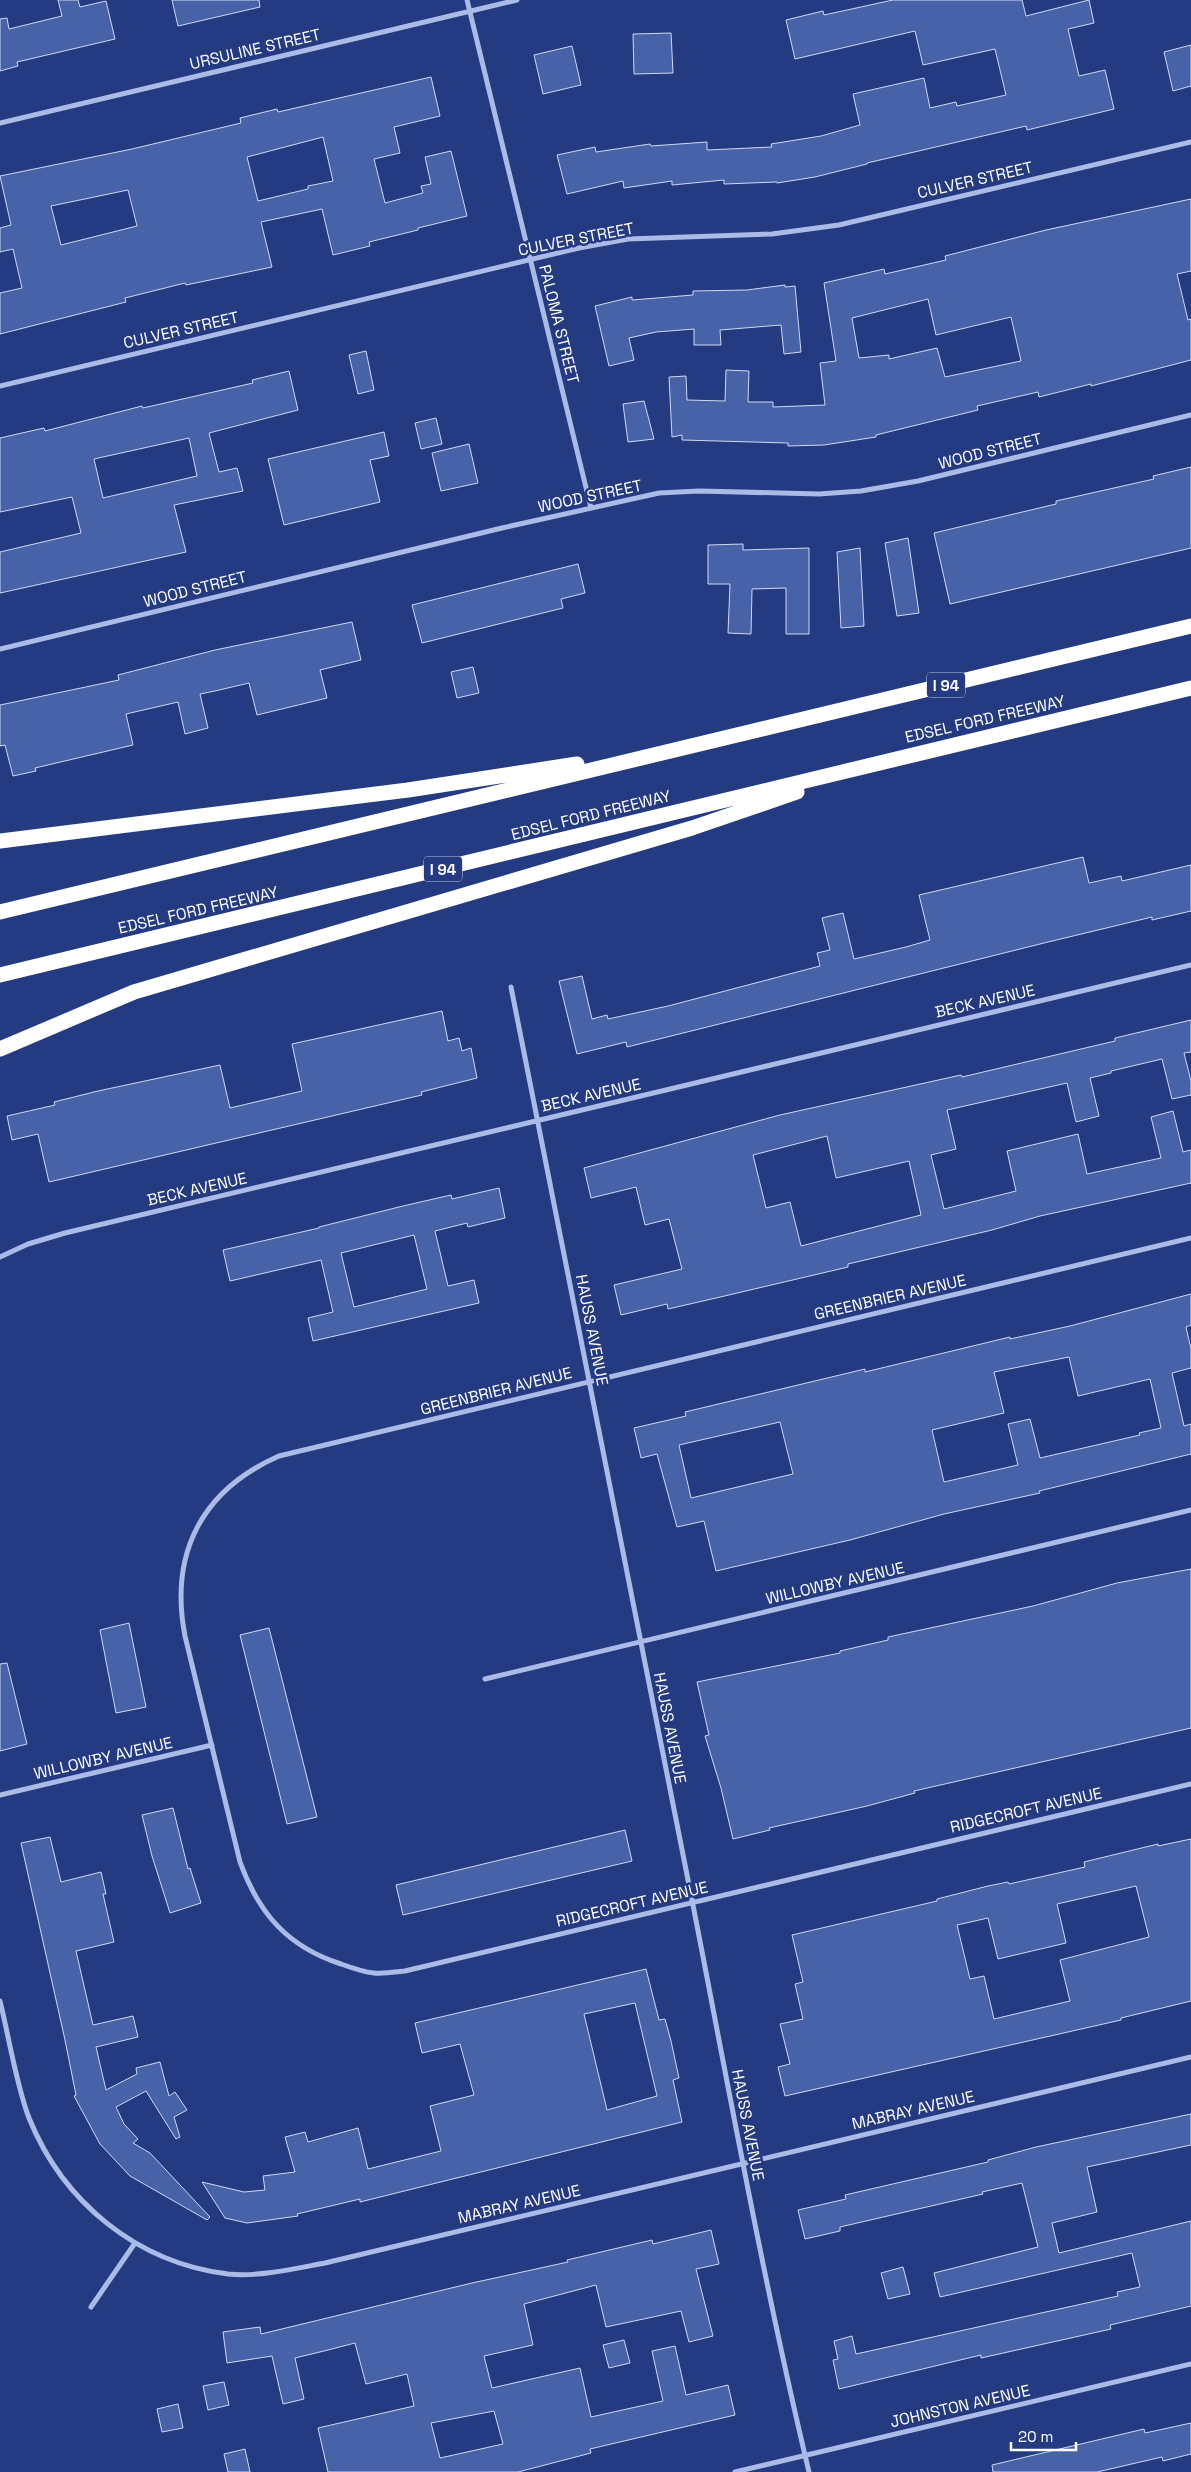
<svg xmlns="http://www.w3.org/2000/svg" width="1191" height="2472" font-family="'Space Grotesk',sans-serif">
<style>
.building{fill:#4862a8;stroke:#cfd9f5;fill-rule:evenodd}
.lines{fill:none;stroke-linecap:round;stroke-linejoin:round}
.minor{stroke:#abbbe7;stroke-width:5}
.motorway{stroke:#fff;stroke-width:15}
.labels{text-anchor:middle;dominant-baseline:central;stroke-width:5;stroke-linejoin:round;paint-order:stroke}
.shield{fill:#243b81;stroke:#bdc4d9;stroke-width:1}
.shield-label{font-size:15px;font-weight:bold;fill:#fff}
.street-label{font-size:16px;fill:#fff;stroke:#243b81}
</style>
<rect width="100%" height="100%" fill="#243b81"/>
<path class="building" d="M58,0H78L80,7L106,1L115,39L17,62L18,66L0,71V19L7,18L9,29L62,16Z
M172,0H259L260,7L178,26Z
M893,0H1022L1026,16L1089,0L1094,23L1068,29L1079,76L1105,70L1114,109L1027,130L1026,126L867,163V164L815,177L777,183V182L724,184V180L672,185V181L624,188L623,181L567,194L557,155L595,147L596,152L650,144L651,146L707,142V150L772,147L771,144L821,136L860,125L853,94L924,78L930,108L956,102L957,106L1006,95L995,49L923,65L915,31L795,59L786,20L823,11L824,15Z
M671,33L673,73L634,74L633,34Z
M1191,45V86L1173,91L1164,52Z
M572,46L581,85L543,94L534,55Z
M431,77L440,116L394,127L400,153L374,159L385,203L423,193L421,186L431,184L425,157L451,151L467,216L418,228V230L369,242L370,246L333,255L322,209L261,222L272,267L186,285L185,283L125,298L126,302L0,334V293L22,288L13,249L0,252V228L11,225L0,176L132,149L241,123L240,118L277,109L278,112ZM323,137L333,181L308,186V189L258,201L247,157ZM128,190L137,226L61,245L51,206Z
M1191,199V271L1177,274L1188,320L1191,319V360L1091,386V384L1039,397L1038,392L977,406L978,410L876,435V437L824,445L788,446V443L682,440V435L672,437L669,377L686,376L687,400L725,401L726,370L749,371L748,402H773V407L825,405L820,363L836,361L824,283L884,269L885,274L946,260L945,256L1046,230ZM928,299L936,335L1011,317L1021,361L945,377L937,348L889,359V355L859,358L852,318Z
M785,285V287L795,286L801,352L784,354L781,325L720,330L721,345H694V329L656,332L629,338L634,360L609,366L595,306L632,297V300L693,295V291L747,290Z
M366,351L374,390L358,394L349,355Z
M289,371L298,410L209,433L219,472L237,468L243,491L174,505L186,552L0,593V552L81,533L72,497L0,512V438L44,428L45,431L142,406L143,408L253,383L252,380ZM189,438L197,476L103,498L94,459Z
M644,401L654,439L628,442L623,404Z
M436,418L442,444L421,449L415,423Z
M384,432L389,456L370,460L380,502L284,525L268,459Z
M469,444L478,483L441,491L432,453Z
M1191,467V548L950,604L934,533L1056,504V501L1154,479L1153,476Z
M908,538L919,613L897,616L885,543Z
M743,544V550L809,548V634H786V588L752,589L751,634L728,633L730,584H708V545Z
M860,548L864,626L841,628L837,552Z
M578,564L585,593L561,599L563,608L422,643L412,605Z
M352,622L361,660L320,670L327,698L257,715L249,683L215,691L200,694L208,728L185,734L178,702L126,714L133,745L35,768L36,771L13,776L5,745L0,746V705L119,680L118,675L215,650Z
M473,667L479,693L457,698L451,672Z
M1083,857L1089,883L1121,876L1122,881L1191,865V911L1152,920V917L1044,943L627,1047L626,1042L577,1054L559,981L582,976L592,1019L607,1015L608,1019L668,1006L820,966L817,953L830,950L822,918L843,913L854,959L906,947L930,940L919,895Z
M442,1011L448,1041L459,1038L462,1051L471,1048L477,1078L421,1092L422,1095L49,1182L38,1134L12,1140L7,1116L55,1105L54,1102L98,1091L220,1065L230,1108L302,1091L292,1044Z
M1191,1020V1052L1184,1053L1191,1081V1095L1172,1099L1162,1059L1111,1071V1073L1090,1078L1099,1116L1076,1122L1067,1083L947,1110L956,1149L931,1155L944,1209L1016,1191L1007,1151L1078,1134L1087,1174L1161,1158L1151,1117L1173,1111L1183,1152L1191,1150V1183L1040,1216L992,1230L848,1264V1267L716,1298L668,1309L667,1304L621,1315L614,1285L682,1269L669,1219L645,1225L636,1187L591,1198L584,1168L780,1115L961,1075L962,1077L1115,1041V1038ZM827,1136L836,1178L909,1161L921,1215L801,1246L790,1202L766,1208L753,1155Z
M499,1188L505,1218L468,1227L467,1223L435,1231L448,1286L474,1280L479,1303L313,1341L308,1318L333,1312L321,1260L230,1281L223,1250L319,1228V1227L403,1206L451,1195L452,1199ZM414,1235L427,1289L354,1307L341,1253Z
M1191,1294V1325L1186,1327L1191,1349V1368L1172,1373L1184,1426L1191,1424V1454L1039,1491L1040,1493L944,1514L850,1540L716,1571L704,1521L677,1527L657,1454L641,1458L634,1428L686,1416L685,1412L865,1369V1372L1010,1337V1339L1070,1326ZM1069,1357L1078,1396L1150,1379L1161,1428L1139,1433L1140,1435L1040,1458L1030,1419L1008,1424L1018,1465L944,1482L932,1430L1004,1413L994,1372ZM780,1422L793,1474L691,1498L679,1445Z
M1191,1569V1728L914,1791L915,1793L867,1806L769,1828L770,1830L733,1839L721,1788L705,1736L709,1735L697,1682L840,1653V1651L888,1640V1637L1033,1606L1117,1583Z
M129,1623L146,1707L116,1713L100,1630Z
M269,1628L317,1817L287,1824L240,1635Z
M7,1663L27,1744L0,1751V1664Z
M173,1808L188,1869L190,1868L201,1903L170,1913L152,1856L142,1815Z
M625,1830L632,1861L403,1915L396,1885Z
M50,1837L61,1882L101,1872L106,1894H103L114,1942L76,1951L93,2025L133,2016L138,2037L96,2047L106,2090L137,2074L136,2068L160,2062L169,2096L175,2092L187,2110L174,2117L180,2137L176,2139L146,2091L116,2107L124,2124L138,2139L133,2143L150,2153L210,2217L207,2220L130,2176L100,2144L74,2096L76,2095L65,2040L21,1843Z
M1191,1839V2001L1121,2018V2020L785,2096L778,2067L790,2064L780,2024L803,2019L795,1984L803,1982L792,1935L937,1901V1899L988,1886L1008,1882L1009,1884L1085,1867L1084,1862L1158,1844V1846ZM1136,1886L1149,1937L1060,1960L1070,2001L994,2019L984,1976L970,1979L957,1925L988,1918L998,1959L1066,1943L1057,1904Z
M646,1969L659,2020L665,2019L671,2041L679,2078L673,2080L682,2122L360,2202V2199L297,2214L298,2216L247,2223L225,2218L202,2182L244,2192L265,2190L263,2176L295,2172L285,2137L305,2132L308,2142L358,2128L368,2169L441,2151L430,2106L474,2095L460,2044L422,2053L415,2023ZM635,2003L657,2096L607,2110L584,2014Z
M1191,2114V2145L1087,2167L1097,2212L1052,2223L1059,2253L1191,2221V2306L1110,2325L1111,2329L981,2358V2355L839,2389L833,2360L838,2359L834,2341L852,2336L856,2354L1118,2296L1117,2292L1140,2287L1132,2253L940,2297L934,2273L1038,2247L1022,2183L982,2192L983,2194L840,2227V2231L805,2239L798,2210L846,2199L845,2195L988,2162V2160L1036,2147Z
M711,2230L719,2264L696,2269L713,2336L689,2342L681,2311L606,2327L596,2285L524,2304L533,2345L484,2356L492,2388L580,2368L591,2417L663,2401L652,2351L675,2346L686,2395L728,2385L735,2415L590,2449L591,2453L518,2472H328L318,2428L414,2406L407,2374L366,2384L355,2343L324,2351L295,2358L304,2399L283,2404L272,2356L227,2363L223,2332L260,2327L261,2334L472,2283L568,2262L567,2260L652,2240L653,2244ZM494,2411L503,2444L440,2458L431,2423Z
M903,2267L910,2294L888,2299L881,2273Z
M624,2340L630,2363L609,2368L603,2345Z
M224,2382L229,2405L208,2410L203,2386Z
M178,2404L183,2428L162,2432L157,2409Z
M1191,2423V2454L1163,2461L1162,2457L1097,2472H993L992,2465L1144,2429L1145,2433Z
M245,2449L250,2472H228L224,2454Z"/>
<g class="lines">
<path class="minor" d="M467,0L591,508
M0,123L517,0
M0,386L579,248L628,239L772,234L839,225L1191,142
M0,649L502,528L659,493L699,491L819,494L861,491L918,481L1191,415
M511,987C570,1293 634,1599 693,1905C730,2095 764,2284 809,2472
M1191,1238L279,1456C202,1490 169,1553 185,1636L240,1862C259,1914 288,1947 341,1964C352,1968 363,1972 374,1973C384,1974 395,1972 405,1971L1191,1784
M0,1257L28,1244L65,1233L1191,965
M485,1679L1191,1510
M0,1795L212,1745
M0,2001C9,2037 16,2084 29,2118C63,2202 137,2263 228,2274C260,2277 293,2269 325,2263L1191,2057
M91,2307L135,2243
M735,2472L1191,2364"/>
<path class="motorway" d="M0,841L408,790L577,764
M0,912L1191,626
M0,975L1191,688
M0,1049L134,992L692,828L797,792"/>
</g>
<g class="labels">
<g class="shield">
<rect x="927" y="672.5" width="38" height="25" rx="4"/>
<rect x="424" y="856.5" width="38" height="25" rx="4"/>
</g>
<g class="shield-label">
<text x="946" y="685">I 94</text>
<text x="443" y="869">I 94</text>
</g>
<g class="street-label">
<text transform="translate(255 49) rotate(-13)">URSULINE STREET</text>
<text transform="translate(975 180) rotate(-13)">CULVER STREET</text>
<text transform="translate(576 239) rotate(-11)">CULVER STREET</text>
<text transform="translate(559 324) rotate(76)">PALOMA STREET</text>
<text transform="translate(181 330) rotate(-13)">CULVER STREET</text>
<text transform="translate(990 451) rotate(-14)">WOOD STREET</text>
<text transform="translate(590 496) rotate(-12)">WOOD STREET</text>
<text transform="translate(195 589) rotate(-14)">WOOD STREET</text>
<text transform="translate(985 719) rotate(-13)">EDSEL FORD FREEWAY</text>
<text transform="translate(591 815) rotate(-14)">EDSEL FORD FREEWAY</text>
<text transform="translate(198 910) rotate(-13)">EDSEL FORD FREEWAY</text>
<text transform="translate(985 1001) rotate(-13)">BECK AVENUE</text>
<text transform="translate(591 1095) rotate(-13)">BECK AVENUE</text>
<text transform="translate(197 1189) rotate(-13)">BECK AVENUE</text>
<text transform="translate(890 1297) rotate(-13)">GREENBRIER AVENUE</text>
<text transform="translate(592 1330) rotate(79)">HAUSS AVENUE</text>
<text transform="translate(496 1391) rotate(-14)">GREENBRIER AVENUE</text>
<text transform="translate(835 1583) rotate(-13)">WILLOWBY AVENUE</text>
<text transform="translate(670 1728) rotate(79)">HAUSS AVENUE</text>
<text transform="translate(103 1758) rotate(-13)">WILLOWBY AVENUE</text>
<text transform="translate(1026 1810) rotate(-13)">RIDGECROFT AVENUE</text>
<text transform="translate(632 1904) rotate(-13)">RIDGECROFT AVENUE</text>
<text transform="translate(913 2110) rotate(-13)">MABRAY AVENUE</text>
<text transform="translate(748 2125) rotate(79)">HAUSS AVENUE</text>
<text transform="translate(519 2204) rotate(-13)">MABRAY AVENUE</text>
<text transform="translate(960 2406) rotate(-13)">JOHNSTON AVENUE</text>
</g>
</g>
<path d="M1011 2442v8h65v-8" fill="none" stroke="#ffffff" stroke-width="2.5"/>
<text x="1018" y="2442" font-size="15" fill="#ffffff" stroke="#243b81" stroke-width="4" paint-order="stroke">20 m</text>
</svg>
